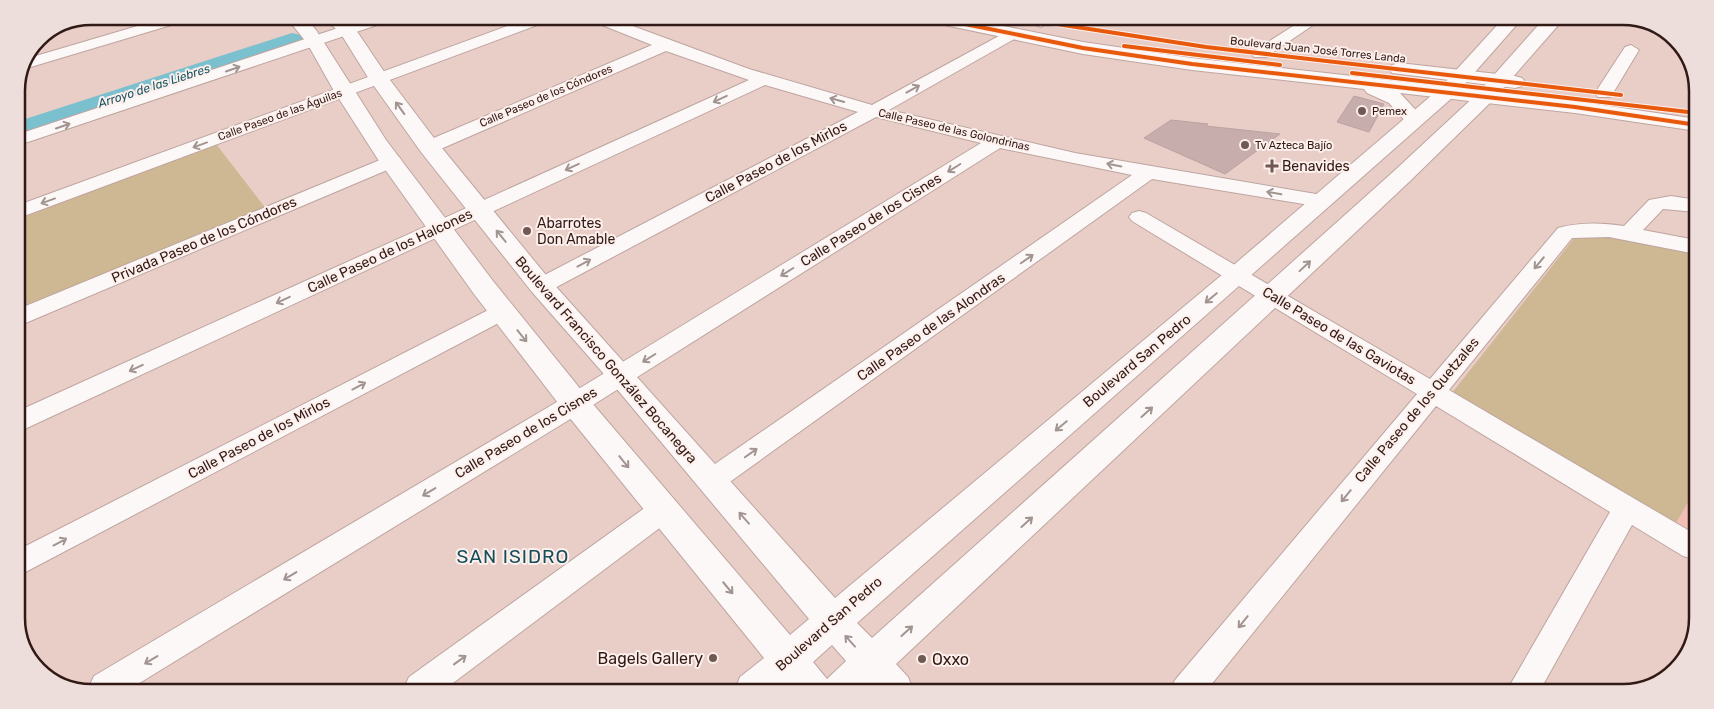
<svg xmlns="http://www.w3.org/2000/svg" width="1714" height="709" font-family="Rubik,sans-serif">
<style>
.built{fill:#f3bfb4}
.green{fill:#ceb793}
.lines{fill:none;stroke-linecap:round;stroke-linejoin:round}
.river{fill:#7ac0ce;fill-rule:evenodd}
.building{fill:#c7aead;stroke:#baa2a1}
.street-casing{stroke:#bea5a0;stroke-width:2}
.secondary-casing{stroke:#bea5a0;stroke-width:2}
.primary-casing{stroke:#bea5a0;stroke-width:2}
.street{fill:#fcf8f7;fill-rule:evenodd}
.secondary{fill:#fcf8f7;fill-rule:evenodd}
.primary{fill:#fcf8f7;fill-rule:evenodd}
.cycleway-casing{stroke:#fdefec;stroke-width:6}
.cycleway{stroke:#e8590c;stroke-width:4}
.oneway{stroke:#a19491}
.poi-dot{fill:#715953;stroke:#fdefec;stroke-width:2}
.labels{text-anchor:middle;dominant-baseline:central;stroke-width:4;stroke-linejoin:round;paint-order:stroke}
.far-street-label{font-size:11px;fill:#311a15;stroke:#fdefec}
.far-poi-label{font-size:11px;fill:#311a15;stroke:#fdefec;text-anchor:start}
.far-water-label{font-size:12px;font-style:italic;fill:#165662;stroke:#fdefec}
.street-label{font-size:14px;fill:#311a15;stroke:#fdefec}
.poi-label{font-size:14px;fill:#311a15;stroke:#fdefec;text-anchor:start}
.near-poi-label{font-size:16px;fill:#311a15;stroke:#fdefec;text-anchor:end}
.near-quarter-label{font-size:19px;letter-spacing:1px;fill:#144e59;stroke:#fdefec}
.rim{fill:none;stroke:#311a15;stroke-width:2.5}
</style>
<rect width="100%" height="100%" fill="#e9cdc7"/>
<path class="built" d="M1694,492L1693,533L1676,523Z"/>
<path class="green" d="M216,144L267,210L16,311V220Z
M1579,232L1639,239L1696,250L1694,492L1676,523L1452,393Z"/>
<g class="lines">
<path class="river" d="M347,17H375C369,27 359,27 349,24L345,19Z
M292,33L301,35L305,41L301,47L16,141V122Z"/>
</g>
<path class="building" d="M1354,96L1384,104L1369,132L1337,122Z
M1171,120L1208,124L1206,126L1280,134L1225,174L1144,138Z"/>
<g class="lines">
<g class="street-casing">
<path id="street" d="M168,17H191L188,20L24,69L29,58Z
M371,17H395L392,20L16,146V135Z
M529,18H551L548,21L16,219V206Z
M589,18H611L749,69L872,105L1010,30L1018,35L1016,38L889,110L1075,153L1322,195L1329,197L1332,201L1329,205L1322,207L1152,179L720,489L711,492L702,489L698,481L702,473L1132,175L1000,148L585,410L133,687H89L94,676L567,396L981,143L876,117L549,291L541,293L533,291L530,286L533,281L858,112L765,85L16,433V412L749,80L666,51L436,151H422L420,147L422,143L652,45L592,21Z
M1035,20H1052L1041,27L1035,25L1033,22Z
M1301,21H1319L1266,57H1254L1252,54L1254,51Z
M1631,45L1639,50L1613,93L1610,97H1598L1595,93L1625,47Z
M392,155L399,157L402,161L399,165L16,327V310Z
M1671,196L1697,200L1696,212L1663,209L1643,230L1696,240V254L1609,237L1572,238L1449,390L1693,533V559L1683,556L1632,525L1539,692H1506L1610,512L1436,406L1206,691H1170L1175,680L1417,394L1132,221L1129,217L1132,213L1139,211L1146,213L1430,379L1558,228C1581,222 1601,223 1624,226L1649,200Z
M502,303L510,305L513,311L510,317L16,577V551Z
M663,498L673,502L677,510L673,518L445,689L404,688L409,677L653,502Z"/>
</g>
<g class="secondary-casing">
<path id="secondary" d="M286,17H305L316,30L386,140L493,281L586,396L790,635L809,619L611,382L532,292L421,152L369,79L341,34L324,17H344L354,27L387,76L437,142L550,280L835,598L1229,269L1439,89L1501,21H1520L1453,97L857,623L872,638L1393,172L1477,94L1542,21L1561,22L1491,102L1409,182L896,664L908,677L913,690H790L786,685L781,690H735L740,677L764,658L565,412L474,294L379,161L334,91L307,43ZM832,645L846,661L827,679L813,662Z"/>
</g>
<g class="primary-casing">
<path id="primary" d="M931,19H969L1083,42L1192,58L1575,101L1697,119V131L1575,113L1400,93L1424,119L1421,123L1414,125L1407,123L1389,103L1367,93L1364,89L1192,70L1083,54L940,24L934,23Z
M1399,63L1515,76L1522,78L1525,82L1522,86L1515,88L1392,73L1389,69L1392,65Z"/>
</g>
<use href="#street" class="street"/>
<use href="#secondary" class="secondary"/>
<use href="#primary" class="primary"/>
<g class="cycleway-casing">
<path id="cycleway" d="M940,19L1083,48L1192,64L1575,107L1697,125
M1031,20L1206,47L1621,95
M1124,46L1280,65
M1352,73L1697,113"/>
</g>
<use href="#cycleway" class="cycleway"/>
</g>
<defs><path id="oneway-shaft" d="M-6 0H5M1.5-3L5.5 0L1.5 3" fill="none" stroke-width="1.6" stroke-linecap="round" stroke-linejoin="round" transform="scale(1.25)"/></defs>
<g class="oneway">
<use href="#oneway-shaft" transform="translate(233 69) rotate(-19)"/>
<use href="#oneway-shaft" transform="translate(913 89) rotate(-29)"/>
<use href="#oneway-shaft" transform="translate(720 99) rotate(155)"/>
<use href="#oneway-shaft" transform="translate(837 100) rotate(-164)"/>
<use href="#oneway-shaft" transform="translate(400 108) rotate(-126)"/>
<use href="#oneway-shaft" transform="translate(63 126) rotate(-19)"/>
<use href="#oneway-shaft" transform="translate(200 145) rotate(160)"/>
<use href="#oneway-shaft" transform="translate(1114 165) rotate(-169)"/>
<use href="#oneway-shaft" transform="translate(572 167) rotate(155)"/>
<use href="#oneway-shaft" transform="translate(954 168) rotate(148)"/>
<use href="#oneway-shaft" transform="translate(1274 193) rotate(-170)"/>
<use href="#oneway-shaft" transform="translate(48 201) rotate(160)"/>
<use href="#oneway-shaft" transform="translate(501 236) rotate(-129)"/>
<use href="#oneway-shaft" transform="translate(1027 259) rotate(-35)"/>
<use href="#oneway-shaft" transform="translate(584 263) rotate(-28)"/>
<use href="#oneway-shaft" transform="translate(1539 263) rotate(130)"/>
<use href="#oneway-shaft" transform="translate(1305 266) rotate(-43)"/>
<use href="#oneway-shaft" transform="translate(787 272) rotate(148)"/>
<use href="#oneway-shaft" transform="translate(1211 298) rotate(140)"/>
<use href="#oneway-shaft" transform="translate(283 300) rotate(155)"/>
<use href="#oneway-shaft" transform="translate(522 336) rotate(51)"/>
<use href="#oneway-shaft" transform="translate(649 358) rotate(148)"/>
<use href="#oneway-shaft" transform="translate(136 368) rotate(155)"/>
<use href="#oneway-shaft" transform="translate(359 386) rotate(-28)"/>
<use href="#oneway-shaft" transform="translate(1147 412) rotate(-42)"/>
<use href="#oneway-shaft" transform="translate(1061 426) rotate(140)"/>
<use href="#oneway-shaft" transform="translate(751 453) rotate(-35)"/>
<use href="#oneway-shaft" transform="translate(624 462) rotate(51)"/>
<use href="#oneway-shaft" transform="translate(429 492) rotate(149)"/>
<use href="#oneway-shaft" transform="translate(1346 496) rotate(129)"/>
<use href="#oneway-shaft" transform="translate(744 518) rotate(-131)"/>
<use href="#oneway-shaft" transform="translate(1027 522) rotate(-42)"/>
<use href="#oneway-shaft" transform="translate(60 542) rotate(-28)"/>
<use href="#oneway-shaft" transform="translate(290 576) rotate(149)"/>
<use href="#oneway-shaft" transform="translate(728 588) rotate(50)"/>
<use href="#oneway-shaft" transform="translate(1243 622) rotate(129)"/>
<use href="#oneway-shaft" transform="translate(907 631) rotate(-42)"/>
<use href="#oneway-shaft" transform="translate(850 641) rotate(-132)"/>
<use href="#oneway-shaft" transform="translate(151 660) rotate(149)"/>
<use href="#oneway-shaft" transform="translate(460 660) rotate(-36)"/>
</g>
<g class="poi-dot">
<circle cx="1362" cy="111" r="5"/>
<circle cx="1245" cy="145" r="5"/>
<path d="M1269.5 158.5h5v5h5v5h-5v5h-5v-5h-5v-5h5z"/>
<circle cx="527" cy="231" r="5"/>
<circle cx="713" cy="658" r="5"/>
<circle cx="922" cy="659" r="5"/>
</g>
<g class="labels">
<g class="far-street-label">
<text transform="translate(1318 50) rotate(6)">Boulevard Juan José Torres Landa</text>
<text transform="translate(546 96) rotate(-23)">Calle Paseo de los Cóndores</text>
<text transform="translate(280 115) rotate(-20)">Calle Paseo de las Águilas</text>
<text transform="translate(954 130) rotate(13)">Calle Paseo de las Golondrinas</text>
</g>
<g class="far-poi-label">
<text x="1372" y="111">Pemex</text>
<text x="1255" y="145">Tv Azteca Bajío</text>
</g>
<g class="far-water-label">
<text transform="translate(154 86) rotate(-18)">Arroyo de las Liebres</text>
</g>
<g class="street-label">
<text transform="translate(776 162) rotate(-28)">Calle Paseo de los Mirlos</text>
<text transform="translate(871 220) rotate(-32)">Calle Paseo de los Cisnes</text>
<text transform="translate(204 240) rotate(-23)">Privada Paseo de los Cóndores</text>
<text transform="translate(390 251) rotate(-25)">Calle Paseo de los Halcones</text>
<text transform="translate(931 327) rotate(-35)">Calle Paseo de las Alondras</text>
<text transform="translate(1339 336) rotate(31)">Calle Paseo de las Gaviotas</text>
<text transform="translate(606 360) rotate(49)">Boulevard Francisco González Bocanegra</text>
<text transform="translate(1137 361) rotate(-40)">Boulevard San Pedro</text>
<text transform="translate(1417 410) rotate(-50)">Calle Paseo de los Quetzales</text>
<text transform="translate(526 433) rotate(-31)">Calle Paseo de los Cisnes</text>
<text transform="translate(259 438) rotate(-28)">Calle Paseo de los Mirlos</text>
<text transform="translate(829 624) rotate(-41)">Boulevard San Pedro</text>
</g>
<g class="poi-label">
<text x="1282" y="166">Benavides</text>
<text x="537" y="223">Abarrotes<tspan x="537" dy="16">Don Amable</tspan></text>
</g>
<g class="near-poi-label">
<text x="703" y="658">Bagels Gallery</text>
<text x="932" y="659" text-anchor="start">Oxxo</text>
</g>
<g class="near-quarter-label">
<text x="513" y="556">SAN ISIDRO</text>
</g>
</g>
<path d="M0 0H1714V709H0ZM91 25H1623A66 66 0 0 1 1689 91V618A66 66 0 0 1 1623 684H91A66 66 0 0 1 25 618V91A66 66 0 0 1 91 25Z" fill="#eddedb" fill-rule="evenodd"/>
<path class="rim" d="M91 25H1623A66 66 0 0 1 1689 91V618A66 66 0 0 1 1623 684H91A66 66 0 0 1 25 618V91A66 66 0 0 1 91 25Z"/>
</svg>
